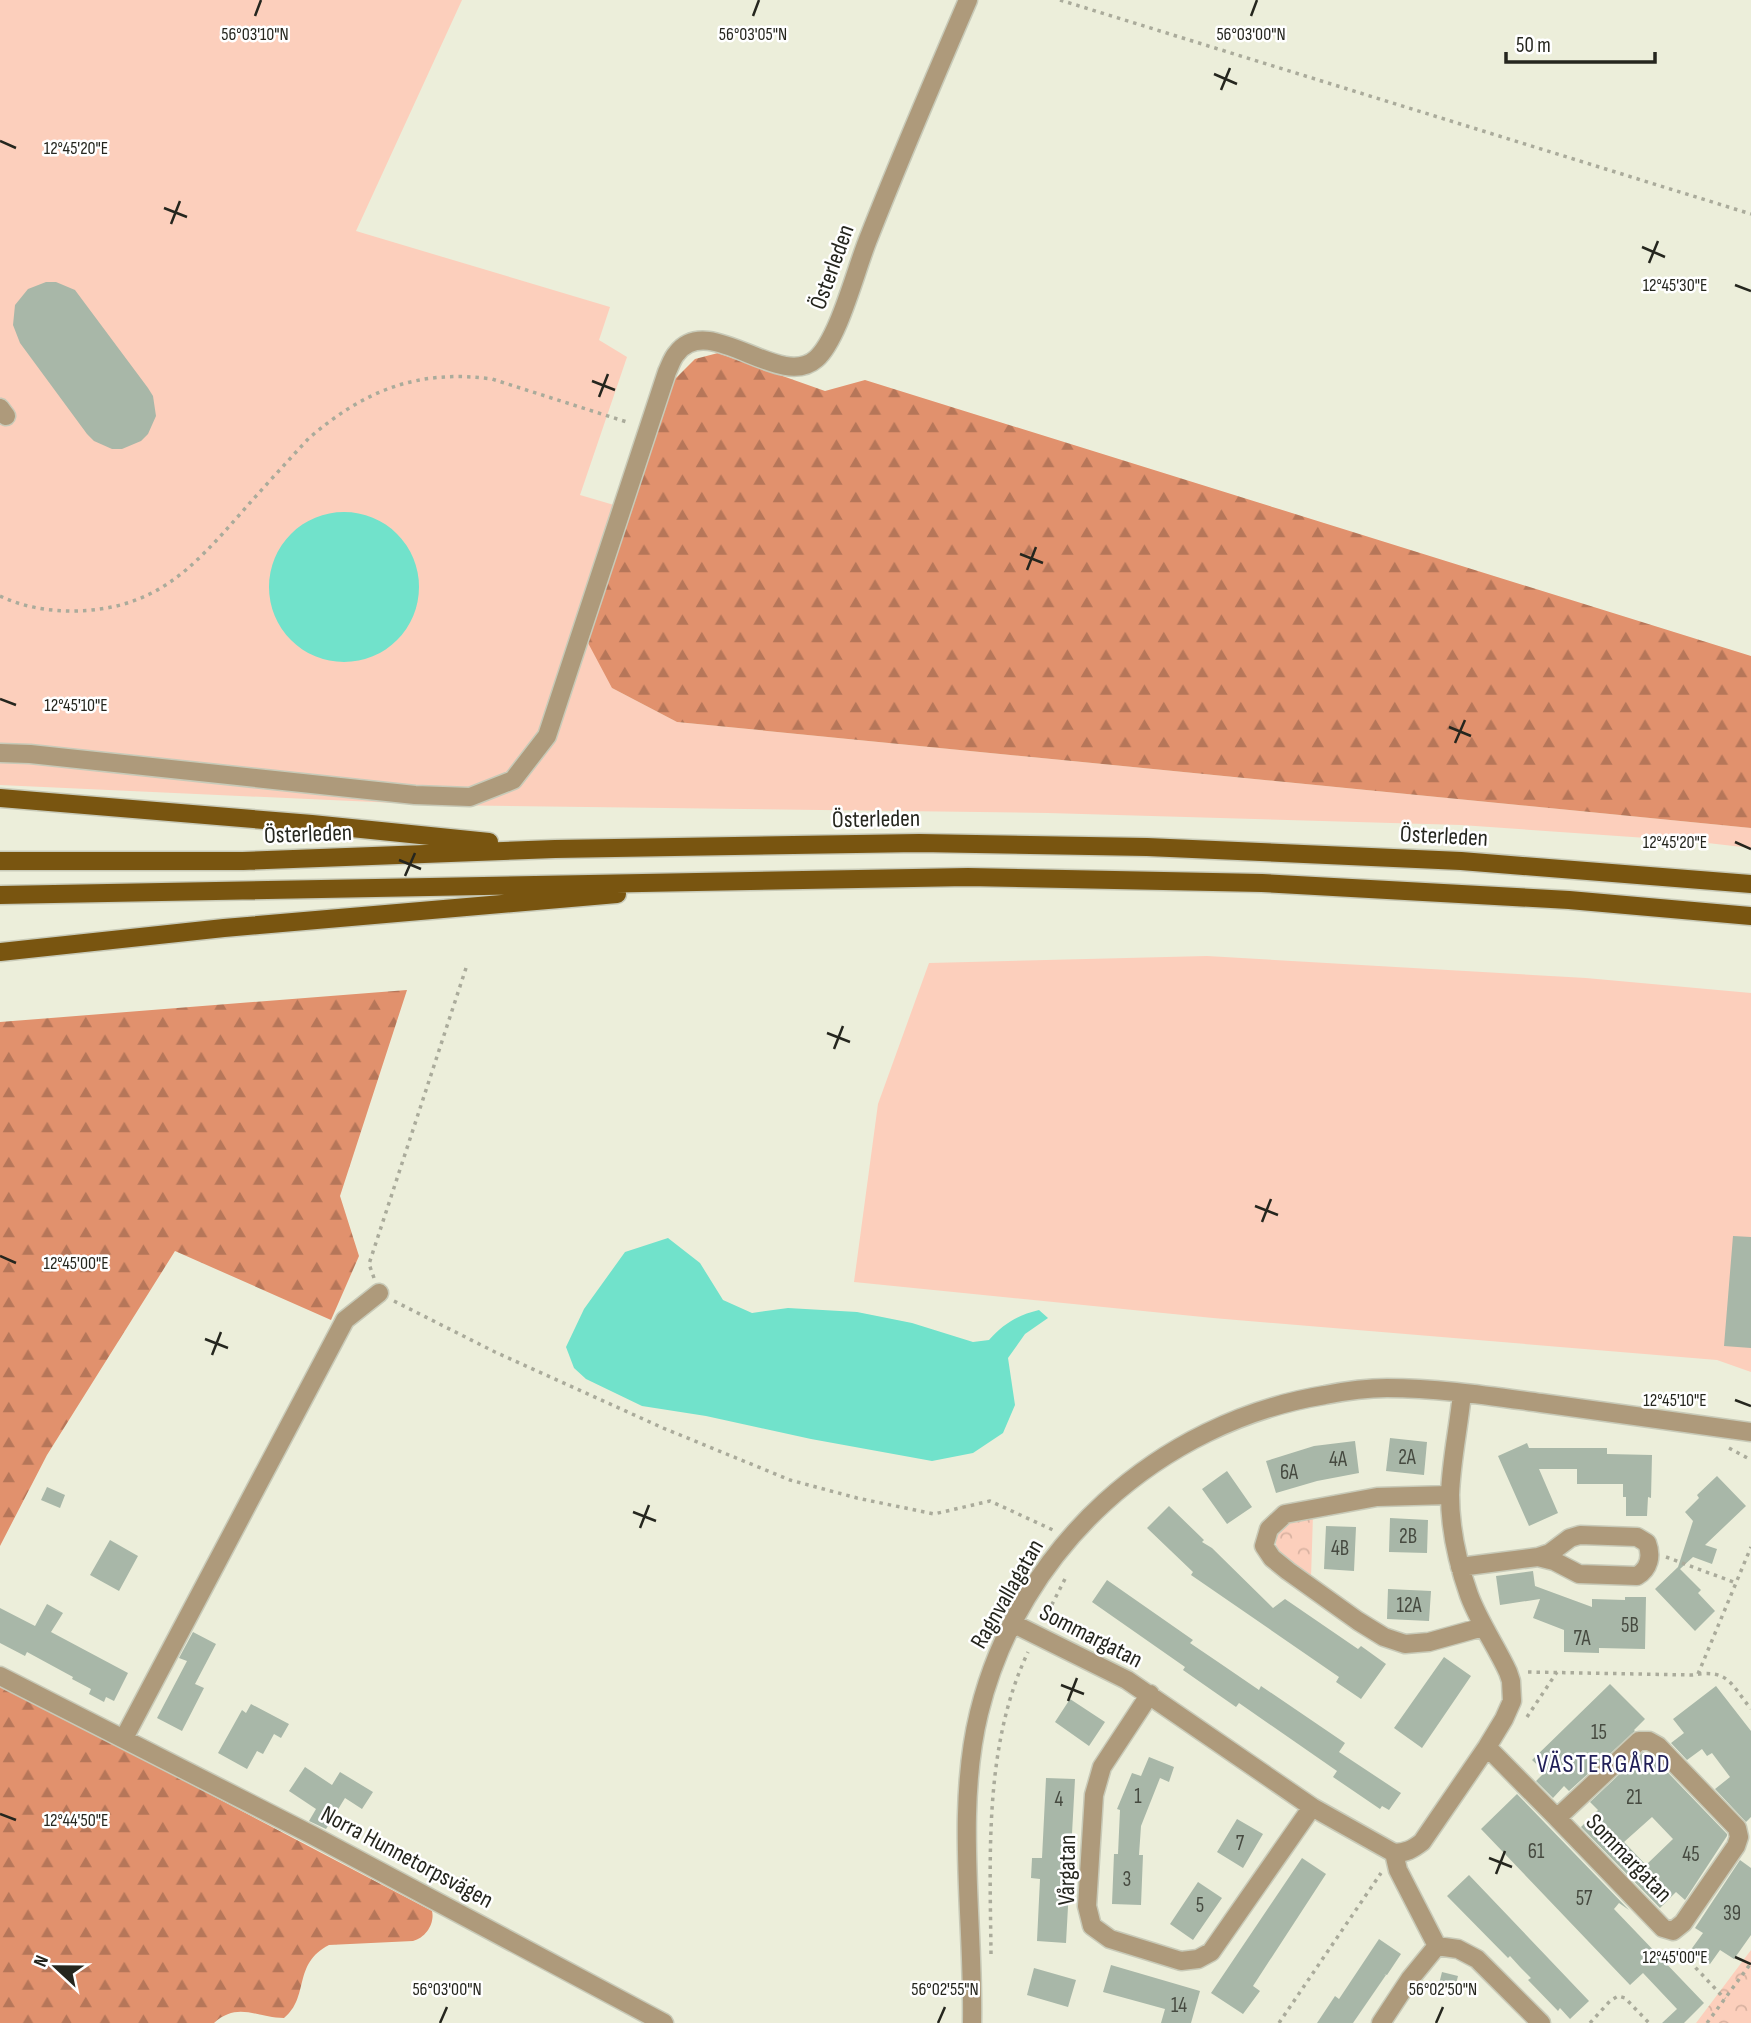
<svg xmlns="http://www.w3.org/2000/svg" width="1751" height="2023" font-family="'Sofia Sans Condensed',sans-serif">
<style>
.grass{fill:#fccfbc}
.forest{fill:url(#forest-firs)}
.park{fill:url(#park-crowns)}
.water{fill:#71e2cb}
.building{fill:#a8b7a8;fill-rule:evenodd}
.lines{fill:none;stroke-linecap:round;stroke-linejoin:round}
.minor-casing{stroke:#c8cab8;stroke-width:21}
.primary-casing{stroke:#c8cab8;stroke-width:21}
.path{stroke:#aaab9b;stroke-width:3.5;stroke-dasharray:3.5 5;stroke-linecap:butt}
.minor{stroke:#ae9a7b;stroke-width:18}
.primary{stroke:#795510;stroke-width:18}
.ticks{fill:none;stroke:#25261e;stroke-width:2.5}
.labels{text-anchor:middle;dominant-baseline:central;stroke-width:5;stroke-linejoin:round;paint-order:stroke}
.number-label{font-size:21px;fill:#464a40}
.street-label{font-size:24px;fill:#25261e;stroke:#fff}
.neighbourhood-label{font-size:26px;letter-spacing:2px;fill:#222059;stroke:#fff}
.ticks-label{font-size:18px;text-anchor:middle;fill:#25261e;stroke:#fff;stroke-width:5;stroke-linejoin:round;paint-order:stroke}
</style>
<defs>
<pattern id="forest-firs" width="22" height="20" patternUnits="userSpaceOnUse" patternTransform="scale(1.75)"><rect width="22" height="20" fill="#e1916d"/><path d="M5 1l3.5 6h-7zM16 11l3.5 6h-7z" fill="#b67659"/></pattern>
<pattern id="park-crowns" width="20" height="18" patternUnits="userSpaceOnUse" patternTransform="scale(1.75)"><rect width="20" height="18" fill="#fccfbc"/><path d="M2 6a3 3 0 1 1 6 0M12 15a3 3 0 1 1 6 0" fill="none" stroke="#d8b2a1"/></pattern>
</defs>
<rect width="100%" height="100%" fill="#eceeda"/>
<path class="grass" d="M0,0H462L356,231L610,307L599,340L627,357L580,495L631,510L612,688L677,722L1751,828V848L1690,841L1461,825L1048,813L440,805L0,785Z
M1207,956L1586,978L1751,993V1372L1717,1360L1213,1318L854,1282L878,1104L929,963Z"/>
<path class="forest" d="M718,353L825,391L865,380L1751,656V828L677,722L612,688L587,641L673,381L695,359Z
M407,990L340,1196L359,1256L331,1320L175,1251L47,1455L0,1546V1022Z
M0,1684L432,1911C435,1923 426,1938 413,1941L329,1945C292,1964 310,1997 284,2018C257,2018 238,2001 214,2023H0Z"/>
<path class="park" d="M1313,1515L1311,1578C1302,1572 1289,1567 1282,1559C1273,1549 1274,1531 1285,1523C1293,1518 1304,1517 1313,1515Z
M1751,1950V2023H1696Z"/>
<path class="water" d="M269 587a75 75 0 1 1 150 0a75 75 0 1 1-150 0Z
M668,1238L700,1263L723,1300L752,1313L788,1308L857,1312L912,1323L973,1342L989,1340C1004,1323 1018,1315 1039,1310L1048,1318L1025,1334L1008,1358L1015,1405L1003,1433L973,1453L932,1461L811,1439L706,1416L642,1406L586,1379L574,1368L566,1347L584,1309L625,1252Z"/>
<path class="building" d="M46,282H56L75,290L148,388L153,396L156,416L148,434L141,441L122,449H112L94,441L87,434L20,343L13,325L15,305L28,289Z
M1733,1236L1751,1237V1348L1724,1346Z
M1390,1438L1427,1442L1424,1475L1386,1471Z
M1355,1441L1359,1473L1317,1481L1276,1493L1266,1461L1314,1446Z
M1527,1443L1529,1448H1607V1454L1652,1455L1651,1498L1648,1497L1647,1516H1626V1497H1623V1484H1577V1469H1539L1558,1513L1529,1526L1498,1456Z
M1227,1471L1252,1507L1227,1524L1202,1489Z
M1717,1476L1746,1506L1705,1545L1717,1549L1712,1564L1693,1557L1680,1569L1701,1590L1698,1593L1715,1611L1695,1631L1655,1589L1678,1567L1693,1521L1685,1512L1699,1498L1697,1495Z
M47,1487L65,1495L60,1508L41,1500Z
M1169,1506L1204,1540L1202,1542L1212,1548L1273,1608L1285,1599L1358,1649L1361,1646L1386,1664L1361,1699L1336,1682L1339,1677L1191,1575L1193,1572L1147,1528Z
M1390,1518L1428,1520L1427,1553L1389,1552Z
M1326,1526L1356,1527L1354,1571L1324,1569Z
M110,1540L138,1556L119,1591L90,1575Z
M1533,1571L1535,1586L1592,1607V1599L1625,1600V1597H1646L1645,1649L1599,1648V1653L1564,1652V1630L1533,1618L1540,1599L1500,1605L1496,1576Z
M1107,1580L1193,1640L1190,1643L1221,1664L1259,1690L1261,1686L1345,1743L1339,1752L1401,1793L1389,1810L1382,1806L1380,1809L1333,1777L1337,1771L1239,1703L1236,1707L1213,1691L1183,1670L1185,1667L1092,1602Z
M1388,1589L1431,1591L1429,1621L1387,1619Z
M47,1604L63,1613L51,1632L128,1673L114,1701L106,1697L104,1702L89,1694L91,1689L72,1679L73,1677L27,1652L25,1656L0,1643V1608L35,1626Z
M193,1632L216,1644L195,1684L204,1688L182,1731L157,1718L187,1661L179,1658Z
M1444,1657L1471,1676L1422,1748L1394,1728Z
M1610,1684L1645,1719L1634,1730L1635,1731L1569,1791L1564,1786L1553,1798L1536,1781L1545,1772L1532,1760Z
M1716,1686L1751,1731V1817L1746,1822L1715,1789L1730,1777L1712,1753L1707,1756L1702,1749L1687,1760L1671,1743L1684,1733L1673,1719Z
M1070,1699L1105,1722L1089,1746L1055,1722Z
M251,1704L289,1724L281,1738L274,1734L263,1754L257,1751L247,1769L218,1753L242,1710L246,1713Z
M1643,1752L1651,1755L1727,1834V1836L1685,1900L1676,1892L1660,1908L1581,1827L1598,1810L1590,1802ZM1652,1817L1673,1839L1646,1865L1624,1842Z
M1149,1757L1174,1767L1169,1782L1160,1778L1141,1826L1139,1855H1143L1141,1905L1112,1904L1114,1854H1118L1120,1810L1117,1809L1132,1773L1141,1776Z
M305,1767L332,1785L340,1772L373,1792L362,1809L345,1798L326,1829L309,1821L316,1809L289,1791Z
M1046,1778L1075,1779L1066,1943L1037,1941L1040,1879L1031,1878L1032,1858H1042Z
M1517,1794L1629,1910L1619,1903L1614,1909L1704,2003L1684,2023H1662L1677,2009L1643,1973L1630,1985L1481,1829Z
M1237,1819L1263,1834L1243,1868L1217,1852Z
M1302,1858L1326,1874L1253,1986L1260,1991L1243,2014L1211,1993Z
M1740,1860L1751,1868V1935L1734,1959L1720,1950L1710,1964L1690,1951L1703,1933L1695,1928Z
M1469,1875L1589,2001L1570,2019L1560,2008L1558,2011L1528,1980L1531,1978L1520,1967L1510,1956L1508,1958L1447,1896Z
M1198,1882L1222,1898L1193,1940L1170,1924Z
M1379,1939L1401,1954L1387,1975L1384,1974L1386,1975L1353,2023H1317L1335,1996L1339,1999Z
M1111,1965L1200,1991L1191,2023H1161L1165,2009L1103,1992Z
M1034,1968L1076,1980L1068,2007L1027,1995Z
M1442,1972L1458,1976L1454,1992L1438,1988Z"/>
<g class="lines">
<g class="minor-casing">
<path id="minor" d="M0,408L6,416
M0,753L30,754L415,795L470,797L513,780L547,736L667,372C670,366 672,358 677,353C709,311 780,391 816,359C839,339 856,268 869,237C900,158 934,79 968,0
M1450,1495L1377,1497L1285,1514L1269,1529L1264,1546L1272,1558L1288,1571L1358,1621L1384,1637L1405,1644L1429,1642L1483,1627
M1460,1567L1538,1557L1554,1561L1579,1574L1637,1576C1649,1569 1652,1556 1647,1543L1637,1537L1580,1535L1570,1538L1550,1553L1538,1557
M1012,1623L1127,1680L1312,1807L1394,1853C1406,1853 1413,1849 1422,1842L1487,1747L1504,1719L1512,1701L1511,1681L1508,1672C1496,1646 1479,1622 1469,1595C1458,1564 1450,1528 1450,1495C1451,1461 1459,1426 1462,1393
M0,1676L312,1835L664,2023
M1150,1694L1102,1767L1094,1795L1087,1906L1092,1926L1110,1939L1181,1961L1198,1959L1211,1952L1312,1807
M124,1738L345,1320L379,1293
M1487,1747L1557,1818L1639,1741H1649L1658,1746L1737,1828L1739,1837L1736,1846L1683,1923L1673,1931L1663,1928L1557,1818
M1394,1853L1398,1870L1437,1946
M1437,1946L1458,1949L1477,1959L1541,2023
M972,2023C974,1923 955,1811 979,1713C1019,1548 1159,1422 1325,1395C1345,1391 1366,1388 1387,1388C1439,1388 1490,1396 1541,1403C1611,1413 1681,1422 1751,1432
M1381,2023L1410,1979L1437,1946"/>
</g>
<g class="primary-casing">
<path id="primary" d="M0,798L312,824L489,842
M0,861H243L555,849L919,843L1147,847L1461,861L1751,884
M0,895L968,877L1262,883L1569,900L1751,916
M0,952L224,928L617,894"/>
</g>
<path class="path" d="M1060,0L1751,214
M0,596C23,607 48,611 73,611C154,610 191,570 241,513C263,488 286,463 309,438C365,390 418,369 492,379L630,423
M374,1278L369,1264L466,968
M394,1301L495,1352L663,1428L790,1480L857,1498L934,1514L990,1501L1053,1530
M1729,1448L1751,1460
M1666,1557L1736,1583
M1044,1620L1066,1577
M1528,1672L1692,1675C1729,1669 1730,1683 1751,1709
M1698,1674L1751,1547
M1527,1717L1557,1672
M1678,1949L1725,1999
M991,1954C990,1854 984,1745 1028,1652
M1279,2023L1381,1873
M1590,2023L1610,2001L1618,1996L1625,1998L1649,2023
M1707,2023L1751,1963"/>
<use href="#minor" class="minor"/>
<use href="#primary" class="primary"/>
</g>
<path class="ticks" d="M255,16L261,0M753,16L759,0M1251,16L1257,0M1214,74L1237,84M1221,90L1230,68M0,141L16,148M164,208L187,217M171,224L180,201M1642,247L1665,257M1649,263L1658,241M1735,285L1751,291M592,381L615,390M599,397L608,374M1020,554L1043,563M1027,570L1036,547M0,699L16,705M1449,727L1471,736M1455,743L1465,720M1735,842L1751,849M399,860L421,869M405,876L415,853M827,1033L850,1042M834,1049L843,1026M1255,1206L1278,1215M1262,1222L1271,1199M0,1256L16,1263M205,1339L228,1348M212,1355L221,1332M1735,1400L1751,1406M633,1512L656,1521M640,1528L649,1505M1061,1685L1084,1694M1068,1701L1077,1678M0,1814L16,1820M1489,1858L1512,1867M1496,1874L1505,1851M1735,1957L1751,1964M440,2023L447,2007M938,2023L945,2007M1436,2023L1443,2007"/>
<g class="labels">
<g class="number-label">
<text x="1407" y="1457">2A</text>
<text x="1338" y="1459">4A</text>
<text x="1289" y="1472">6A</text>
<text x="1408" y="1536">2B</text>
<text x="1340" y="1548">4B</text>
<text x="1409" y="1605">12A</text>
<text x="1630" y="1625">5B</text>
<text x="1582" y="1638">7A</text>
<text x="1599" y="1732">15</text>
<text x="1138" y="1796">1</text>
<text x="1634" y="1797">21</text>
<text x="1059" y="1799">4</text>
<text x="1240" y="1843">7</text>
<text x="1536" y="1851">61</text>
<text x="1691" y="1854">45</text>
<text x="1127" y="1879">3</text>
<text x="1584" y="1898">57</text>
<text x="1200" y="1905">5</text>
<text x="1732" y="1913">39</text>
<text x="1179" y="2005">14</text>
</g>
<g class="street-label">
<text transform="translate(832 267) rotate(-70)">Österleden</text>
<text transform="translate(876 819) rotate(-1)">Österleden</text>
<text transform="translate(308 834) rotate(-2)">Österleden</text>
<text transform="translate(1444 836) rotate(3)">Österleden</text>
<text transform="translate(1007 1594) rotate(-60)">Ragnvallagatan</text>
<text transform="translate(1091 1636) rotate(27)">Sommargatan</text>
<text transform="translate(407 1857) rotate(28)">Norra Hunnetorpsvägen</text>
<text transform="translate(1629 1858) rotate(46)">Sommargatan</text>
<text transform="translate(1067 1870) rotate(-89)">Vårgatan</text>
</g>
<g class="neighbourhood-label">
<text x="1604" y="1764">VÄSTERGÅRD</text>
</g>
</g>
<g class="ticks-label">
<text x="753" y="40">56°03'05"N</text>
<text x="255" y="40">56°03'10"N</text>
<text x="1251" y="40">56°03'00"N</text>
<text x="76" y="154">12°45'20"E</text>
<text x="1675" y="291">12°45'30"E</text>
<text x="76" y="711">12°45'10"E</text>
<text x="1675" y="848">12°45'20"E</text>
<text x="76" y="1269">12°45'00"E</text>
<text x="1675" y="1406">12°45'10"E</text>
<text x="76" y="1826">12°44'50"E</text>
<text x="1675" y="1963">12°45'00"E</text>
<text x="447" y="1995">56°03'00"N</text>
<text x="945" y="1995">56°02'55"N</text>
<text x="1443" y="1995">56°02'50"N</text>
</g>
<g transform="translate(56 1967) rotate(292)" stroke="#ffffff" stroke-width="5" paint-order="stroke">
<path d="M0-5L12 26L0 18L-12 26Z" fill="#25261e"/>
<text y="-10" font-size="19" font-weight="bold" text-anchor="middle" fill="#25261e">N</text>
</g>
<path d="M1506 52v10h149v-10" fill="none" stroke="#25261e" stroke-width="3.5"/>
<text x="1516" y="52" font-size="21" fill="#25261e" stroke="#ffffff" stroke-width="5" paint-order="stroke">50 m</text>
</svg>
